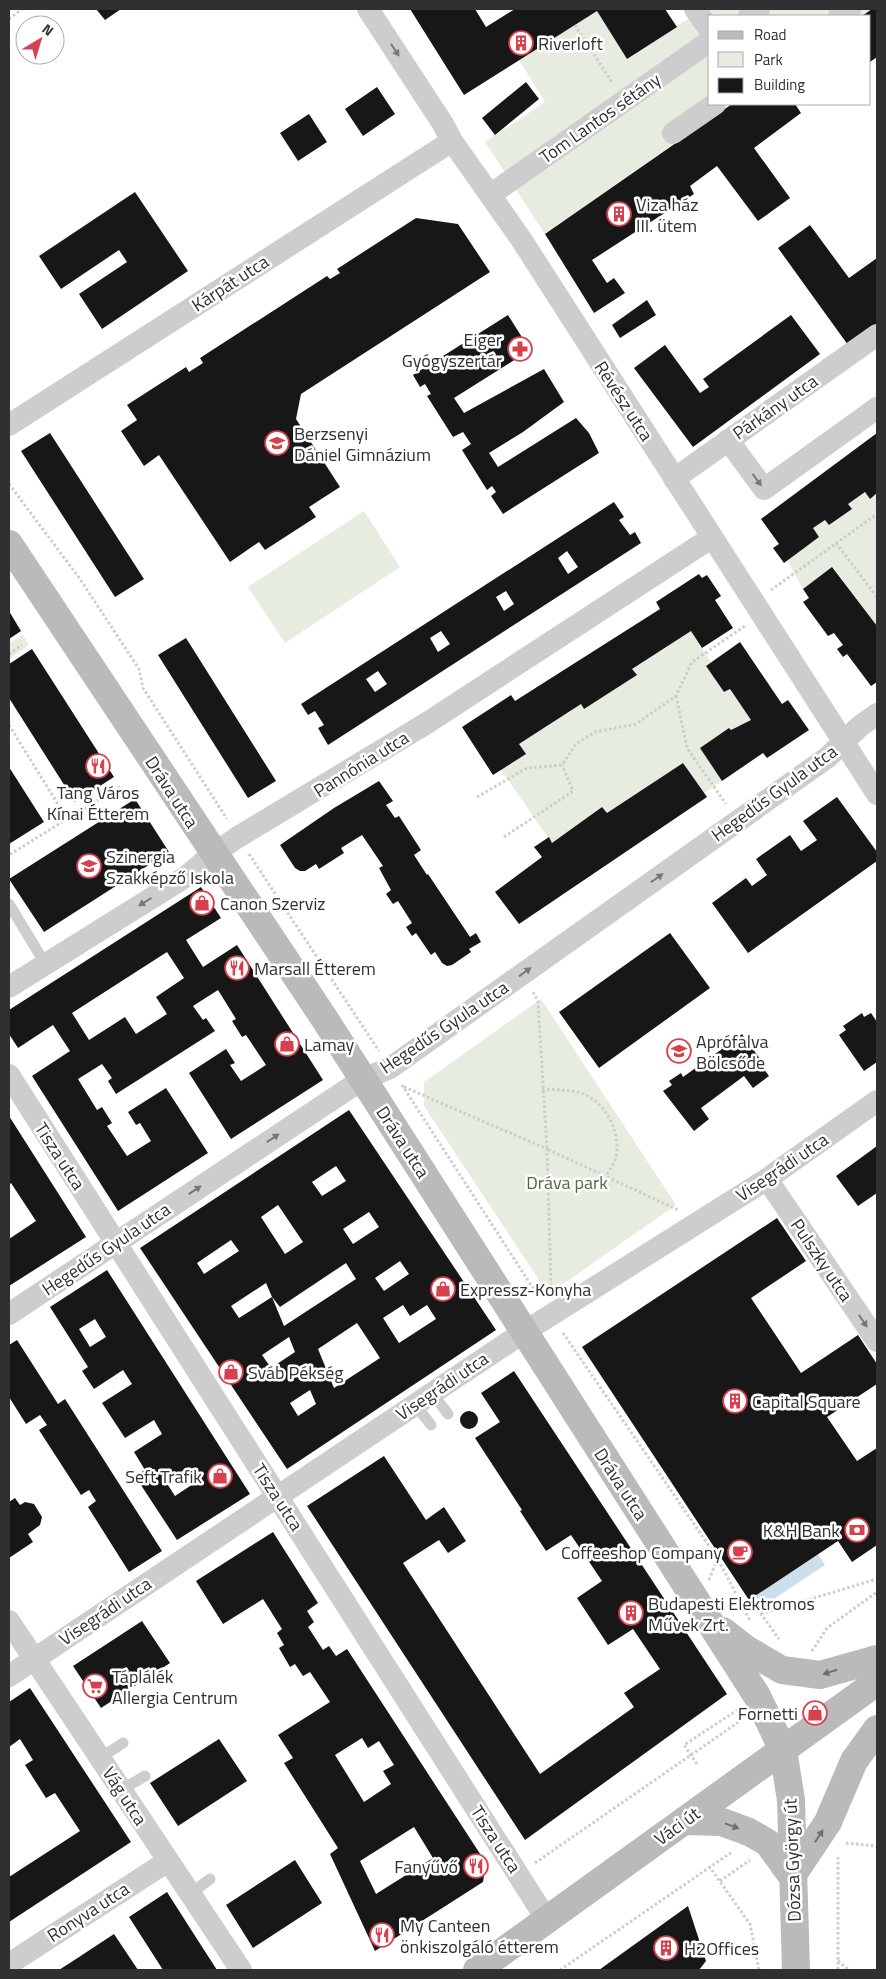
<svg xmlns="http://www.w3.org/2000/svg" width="886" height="1979" font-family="'Titillium Web',sans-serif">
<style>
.green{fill:#e6ecdf}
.water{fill:#ccdfea}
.building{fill:#171717;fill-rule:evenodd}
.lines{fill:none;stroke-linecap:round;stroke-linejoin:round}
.path{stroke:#cdcdcd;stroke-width:3;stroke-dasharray:2.5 2.5;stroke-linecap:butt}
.lane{stroke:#cdcdcd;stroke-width:11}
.street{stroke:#cdcdcd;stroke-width:22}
.secondary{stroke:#bababa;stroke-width:28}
.oneway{fill:#777}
.oneway2{fill:#6e6e6e}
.labels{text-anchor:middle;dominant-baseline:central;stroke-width:5;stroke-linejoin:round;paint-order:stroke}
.poi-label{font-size:18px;fill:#303030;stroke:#fff;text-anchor:start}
.street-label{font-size:18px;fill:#303030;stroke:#fff}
.park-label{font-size:18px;fill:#546840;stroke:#fff}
</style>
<rect width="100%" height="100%" fill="#fff"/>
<path class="green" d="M703,9H872L862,16H710V104H730L545,234L485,142L545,102L519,60L597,11L627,59Z
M865,492L870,499L877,493V626L833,567L803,589L787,560L819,537L813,528L825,520L830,525L851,509L848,504Z
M364,511L400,567L285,643L248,587Z
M691,631L711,662L706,666L724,692L730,689L751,720L741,727L740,725L731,730L729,728L700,748L722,781L704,793L683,763L607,813L602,807L552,843L501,770L526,754L519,744L581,704L584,709L636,676L632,669Z
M23,635L29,645L9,659V643Z
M541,999L676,1205L560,1286L541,1283L424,1106V1082Z"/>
<path class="water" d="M818,1554L825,1565L760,1608L753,1597Z"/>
<path class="building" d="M96,9H121L105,20Z
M410,9H475L486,27L515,9H665L677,27L627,59L597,11L464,95Z
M872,9H877V57L870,62V16H862Z
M526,82L539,99L495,135L482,118Z
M377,87L395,114L363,136L345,109Z
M732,104H795L801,113L754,148L790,198L758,221L717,166L690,186L694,194L592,260L607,283L614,278L625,293L594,313L545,234Z
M309,114L327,142L298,161L280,133Z
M135,192L188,271L102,329L79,294L127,262L119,250L61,289L39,256Z
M416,218L458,224L490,272L301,394L296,419L340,487L309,507L316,517L265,550L259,542L230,562L159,455L144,466L121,431L137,420L127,405L186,367L189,372L203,363L200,358L327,276L330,279L340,273L337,269Z
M810,225L849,278L877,258V324L848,345L778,248Z
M647,300L656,315L620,338L612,325Z
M508,315L530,350L454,398L464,413L544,369L564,402L523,432L489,453L498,467L576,418L589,433L599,453L503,514L491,496L496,492L492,486L487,490L462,450L471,444L463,432L453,437L427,396L431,394L425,384L420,387L413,375Z
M791,315L820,354L693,447L634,368L665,345L700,393L709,387L703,379Z
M50,433L144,579L115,597L21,451Z
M877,433V493L870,499L865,492L848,504L852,509L829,525L825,520L813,528L819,537L784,563L773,548L779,544L761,519Z
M614,502L624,517L619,520L630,535L635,532L641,543L328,745L318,728L324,725L315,711L308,715L301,704ZM567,551L578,567L568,574L558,558ZM506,591L514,604L504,611L496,597ZM441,631L450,644L438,652L430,638ZM378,671L387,684L375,692L366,679Z
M832,567L877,626V682L871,686L847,654L843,657L837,649L843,645L834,633L828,636L803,602L809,598L803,589Z
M699,574L702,578L707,575L721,596L715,600L733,628L702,648L691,631L632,669L637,675L584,709L581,704L519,744L526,754L493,775L462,727L511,695L515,701L660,609L656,602Z
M9,611L21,631L9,639Z
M186,638L276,781L248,798L158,655Z
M740,642L782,704L788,700L809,730L767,758L763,753L722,781L700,748L729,728L731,730L751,720L730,689L724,692L706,666Z
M32,649L114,777L75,802L9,698V664Z
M683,763L707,797L519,924L495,892L542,857L534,847L549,837L552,843L602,807L607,813Z
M9,767L44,822L9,844Z
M379,781L393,801L386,805L395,818L399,816L421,850L414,855L427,875L428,874L470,937L476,933L481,942L469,949L471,952L452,965L447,966L442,963L435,952L431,955L416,933L412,936L406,927L412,923L398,901L393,904L386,894L391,890L379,868L383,866L362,835L341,848L344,853L319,869L316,864L305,871H300L295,868L280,845L334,808Z
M837,797L877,852V861L748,953L712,903L746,878L752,886L767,875L756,859L790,835L801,851L817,840L803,821Z
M135,799L169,852L44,932L9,879Z
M201,887L221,918L186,940L203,967L237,945L323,1080L231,1139L189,1073L226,1049L235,1063L230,1065L241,1081L266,1065L246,1035L242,1037L232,1021L236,1019L218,990L193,1006L203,1020L206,1018L215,1031L116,1094L108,1081L112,1078L102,1064L78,1079L97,1110L102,1107L112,1123L107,1126L127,1156L151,1141L140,1123L136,1125L128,1112L166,1088L208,1153L118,1211L32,1076L70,1051L53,1025L18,1048L9,1034V1010ZM167,952L184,978L156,997L167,1014L136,1034L125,1017L89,1040L72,1013Z
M670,933L710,988L599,1068L559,1012Z
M862,1013L864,1017L871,1013L877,1022V1062L864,1071L839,1035L846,1030L843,1026Z
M742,1034L763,1063L761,1065L769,1076L753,1088L744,1076L701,1108L709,1119L694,1131L663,1091L672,1085L669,1081L681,1073L683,1077L722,1049L719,1045L732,1036L734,1040Z
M349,1110L496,1330L287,1469L140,1248ZM336,1166L346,1181L322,1196L312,1182ZM278,1205L303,1242L285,1254L261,1217ZM369,1212L379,1227L353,1244L343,1229ZM231,1240L239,1251L204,1274L197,1263ZM400,1261L409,1274L384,1291L375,1278ZM346,1263L356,1279L284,1326L272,1297L280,1307ZM266,1283L272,1297L239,1318L231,1306ZM403,1305L410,1316L427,1305L436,1319L399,1343L383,1318ZM357,1323L380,1358L334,1388L318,1349ZM289,1337L295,1352L271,1368L262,1355ZM310,1390L316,1404L298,1416L290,1403Z
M9,1116L86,1237L9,1286V1239L36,1221L11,1183L9,1185Z
M877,1146V1193L858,1206L836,1176Z
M777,1218L806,1261L751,1298L801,1373L858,1335L877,1364V1384L827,1417L857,1461L877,1448V1545L852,1562L838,1541L749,1600L582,1347Z
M107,1270L250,1494L177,1540L135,1476L145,1470L134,1452L162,1434L154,1420L125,1438L102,1403L132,1384L123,1370L94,1389L82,1371L88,1367L50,1307ZM95,1319L106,1337L90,1347L79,1329ZM184,1470L193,1484L175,1496L166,1482Z
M17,1340L58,1404L65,1399L162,1551L129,1572L88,1507L96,1501L89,1490L81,1495L39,1430L47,1425L40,1415L26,1424L9,1397V1345Z
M514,1371L727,1694L525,1840L307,1506L384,1456L426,1520L444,1507L466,1541L448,1553L439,1540L403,1563L540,1774L634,1707L624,1693L660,1669L633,1629L608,1645L577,1598L602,1581L571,1535L546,1551L520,1511L522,1510L475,1438L500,1422L481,1393Z
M460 1420a9 9 0 1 1 18 0a9 9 0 1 1-18 0Z
M15,1498L20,1505L25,1502L34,1504L42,1517L40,1525L28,1534L33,1542L9,1558V1502Z
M273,1532L318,1603L307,1611L314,1622L308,1627L323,1650L329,1646L336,1656L347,1649L486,1863L483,1882L375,1951L330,1854L338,1848L284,1763L293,1758L278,1735L330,1702L310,1672L303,1676L295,1664L290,1667L279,1648L284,1645L277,1633L282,1629L263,1599L223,1624L196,1581ZM362,1738L368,1748L379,1741L394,1765L383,1771L391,1784L364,1802L335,1755ZM414,1827L433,1858L376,1894L360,1861Z
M142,1621L170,1663L101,1708L73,1666Z
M30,1688L131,1842L9,1922V1877L80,1831L55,1793L46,1798L25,1765L33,1760L20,1739L9,1747V1702Z
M219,1739L247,1781L178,1826L150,1783Z
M295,1860L322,1903L253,1948L226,1905Z
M167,1892L197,1939L217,1970H163L129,1917Z
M688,1906L706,1961L699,1970H599Z
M114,1934L138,1970H59L76,1959Z"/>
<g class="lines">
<path class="path" d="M9,19L22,9
M575,25L613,84
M9,484L80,579L139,669L143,688L227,819
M836,543L877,597
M771,590L877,514
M9,654L22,645
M676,696L687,748L726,804
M9,725L67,819L9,855
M477,797L527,768L562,765L576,744L595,732L636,724L676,696L692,662L745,626
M67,819L120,787
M504,837L573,791L562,765
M249,854L379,1051
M533,992L538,1001L547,1149L678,1210
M402,1085L540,1299
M404,1087L547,1149L551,1286L552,1289
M542,1089C558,1090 574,1089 588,1096C609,1107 622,1137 615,1160C613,1166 608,1172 606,1177
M563,1333L718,1559L750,1621
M9,1433V1434
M709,1580L717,1560
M740,1605L746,1602L761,1614L779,1639
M761,1614L877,1579
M812,1651L827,1628L877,1592
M697,1764L684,1745L739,1709
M846,1843L877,1846
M838,1857V1970
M535,1863L743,1719
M709,1866L750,1924L759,1970
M720,1881L750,1860
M838,1961L849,1970
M560,1970L732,1852"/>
<path class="lane" d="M9,904L46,965
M432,1393L448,1414
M415,1404L431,1425
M100,1758L123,1743
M121,1790L145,1776
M190,1894L210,1879"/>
<path class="street" d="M368,9L443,124L452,141L521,239L877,794
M695,9L710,30
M749,16L759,9
M839,16L850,9
M673,133L715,104
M490,195L710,41
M9,425L452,141
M728,440L764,489L877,408
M674,479L877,335
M9,987L187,876L213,854L238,837L427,723L711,538
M9,1075L547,1920
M767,1179L877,1341
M9,1314L363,1079L390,1068L828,757L859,727L877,714
M9,1621L241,1970
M9,1676L524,1332L767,1179L877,1101
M9,1964L168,1861"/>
<path class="secondary" d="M9,544L324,1018L757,1696L783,1750L791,1800L796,1970
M723,1631L746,1649L782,1670L820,1675L877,1659
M684,1821L722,1822L749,1832L768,1843L792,1876
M792,1876L828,1822L854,1761L877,1729
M477,1970L877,1682"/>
</g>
<defs><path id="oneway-solid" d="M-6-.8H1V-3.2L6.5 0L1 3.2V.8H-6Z" transform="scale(1.25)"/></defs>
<g class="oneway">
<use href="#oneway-solid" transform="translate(395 50) rotate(57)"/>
<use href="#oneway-solid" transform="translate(757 480) rotate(54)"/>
<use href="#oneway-solid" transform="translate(657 878) rotate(-35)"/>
<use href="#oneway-solid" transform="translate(145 902) rotate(148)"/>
<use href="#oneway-solid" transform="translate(525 972) rotate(-36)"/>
<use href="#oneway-solid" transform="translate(273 1138) rotate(-34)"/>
<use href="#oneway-solid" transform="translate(195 1190) rotate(-34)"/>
<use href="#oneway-solid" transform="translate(863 1321) rotate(56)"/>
</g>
<g class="oneway2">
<use href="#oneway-solid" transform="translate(830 1672) rotate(163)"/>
<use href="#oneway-solid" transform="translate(732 1826) rotate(20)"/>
<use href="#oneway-solid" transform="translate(819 1836) rotate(-57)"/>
</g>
<defs>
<g id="building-ring" transform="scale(1.25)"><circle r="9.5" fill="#fff" stroke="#d8404e" stroke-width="1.5"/><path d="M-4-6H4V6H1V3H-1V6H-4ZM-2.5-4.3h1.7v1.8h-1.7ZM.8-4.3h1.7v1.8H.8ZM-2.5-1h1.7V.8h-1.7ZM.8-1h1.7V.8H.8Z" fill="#d8404e"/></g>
<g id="pharmacy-ring" transform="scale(1.25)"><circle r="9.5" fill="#fff" stroke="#d8404e" stroke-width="1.5"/><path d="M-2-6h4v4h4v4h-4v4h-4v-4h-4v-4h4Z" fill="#d8404e"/></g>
<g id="school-ring" transform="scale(1.25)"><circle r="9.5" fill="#fff" stroke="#d8404e" stroke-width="1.5"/><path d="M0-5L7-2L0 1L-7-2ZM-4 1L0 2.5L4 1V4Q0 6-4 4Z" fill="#d8404e"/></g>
<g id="restaurant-ring" transform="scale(1.25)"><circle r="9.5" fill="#fff" stroke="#d8404e" stroke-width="1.5"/><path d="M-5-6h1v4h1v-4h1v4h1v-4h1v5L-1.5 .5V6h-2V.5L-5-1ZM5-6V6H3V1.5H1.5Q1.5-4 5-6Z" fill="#d8404e"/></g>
<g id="shop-ring" transform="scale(1.25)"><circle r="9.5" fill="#fff" stroke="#d8404e" stroke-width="1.5"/><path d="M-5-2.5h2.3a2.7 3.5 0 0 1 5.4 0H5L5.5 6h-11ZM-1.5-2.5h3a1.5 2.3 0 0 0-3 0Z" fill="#d8404e"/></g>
<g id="bank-ring" transform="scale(1.25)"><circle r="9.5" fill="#fff" stroke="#d8404e" stroke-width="1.5"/><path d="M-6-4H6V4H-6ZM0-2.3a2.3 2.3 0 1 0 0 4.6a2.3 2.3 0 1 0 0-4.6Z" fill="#d8404e"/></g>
<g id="cafe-ring" transform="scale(1.25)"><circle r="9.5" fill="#fff" stroke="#d8404e" stroke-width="1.5"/><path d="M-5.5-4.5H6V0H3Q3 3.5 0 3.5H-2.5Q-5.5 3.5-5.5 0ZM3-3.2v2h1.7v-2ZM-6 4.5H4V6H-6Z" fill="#d8404e"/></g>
<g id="supermarket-ring" transform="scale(1.25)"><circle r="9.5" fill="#fff" stroke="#d8404e" stroke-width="1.5"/><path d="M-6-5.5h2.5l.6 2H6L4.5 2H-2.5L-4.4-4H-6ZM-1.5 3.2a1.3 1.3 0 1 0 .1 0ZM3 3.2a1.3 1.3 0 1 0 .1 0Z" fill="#d8404e"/></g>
</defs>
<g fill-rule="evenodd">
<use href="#building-ring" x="521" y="43"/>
<use href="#building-ring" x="619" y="214"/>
<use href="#pharmacy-ring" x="520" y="349"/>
<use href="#school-ring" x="277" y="443"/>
<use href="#restaurant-ring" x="98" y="766"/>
<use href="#school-ring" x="89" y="866"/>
<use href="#shop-ring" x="202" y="903"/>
<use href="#restaurant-ring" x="237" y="968"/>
<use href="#shop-ring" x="287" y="1044"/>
<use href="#school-ring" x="679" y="1051"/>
<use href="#shop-ring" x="443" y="1289"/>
<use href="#shop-ring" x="231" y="1372"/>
<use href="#building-ring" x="735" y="1401"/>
<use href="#shop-ring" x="220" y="1476"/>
<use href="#bank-ring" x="857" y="1530"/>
<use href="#cafe-ring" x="740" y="1552"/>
<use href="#building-ring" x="631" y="1613"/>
<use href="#supermarket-ring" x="95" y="1686"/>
<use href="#shop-ring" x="815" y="1713"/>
<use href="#restaurant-ring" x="476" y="1866"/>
<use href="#restaurant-ring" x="382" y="1935"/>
<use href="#building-ring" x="666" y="1948"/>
</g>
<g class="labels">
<g class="poi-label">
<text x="538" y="43">Riverloft</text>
<text x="636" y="204">Viza ház<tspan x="636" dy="21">III. ütem</tspan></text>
<text x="502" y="339" text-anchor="end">Eiger<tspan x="502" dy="21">Gyógyszertár</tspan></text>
<text x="294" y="433">Berzsenyi<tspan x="294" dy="21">Dániel Gimnázium</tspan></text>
<text x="98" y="792" text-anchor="middle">Tang Város<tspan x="98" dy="21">Kínai Étterem</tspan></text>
<text x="106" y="856">Szinergia<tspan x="106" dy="21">Szakképző Iskola</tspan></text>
<text x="220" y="903">Canon Szerviz</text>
<text x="254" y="968">Marsall Étterem</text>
<text x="696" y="1041">Aprófalva<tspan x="696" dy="21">Bölcsőde</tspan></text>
<text x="304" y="1044">Lamay</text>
<text x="460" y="1289">Expressz-Konyha</text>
<text x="248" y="1372">Sváb Pékség</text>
<text x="752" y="1401">Capital Square</text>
<text x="202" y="1476" text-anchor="end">Seft Trafik</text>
<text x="840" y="1530" text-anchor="end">K&amp;H Bank</text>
<text x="722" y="1552" text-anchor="end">Coffeeshop Company</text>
<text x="648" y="1603">Budapesti Elektromos<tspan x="648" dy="21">Művek Zrt.</tspan></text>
<text x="112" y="1676">Táplálék<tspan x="112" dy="21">Allergia Centrum</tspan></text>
<text x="798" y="1713" text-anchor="end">Fornetti</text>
<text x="458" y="1866" text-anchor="end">Fanyűvő</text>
<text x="400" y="1925">My Canteen<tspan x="400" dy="21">önkiszolgáló étterem</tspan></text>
<text x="684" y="1948">H2Offices</text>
</g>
<g class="street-label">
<text transform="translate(600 118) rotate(-35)">Tom Lantos sétány</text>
<text transform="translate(230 283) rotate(-33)">Kárpát utca</text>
<text transform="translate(624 401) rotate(57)">Révész utca</text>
<text transform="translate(775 407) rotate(-35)">Párkány utca</text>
<text transform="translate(361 764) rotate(-32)">Pannónia utca</text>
<text transform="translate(172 792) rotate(57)">Dráva utca</text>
<text transform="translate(774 793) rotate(-36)">Hegedűs Gyula utca</text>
<text transform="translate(444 1027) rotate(-34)">Hegedűs Gyula utca</text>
<text transform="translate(403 1142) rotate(57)">Dráva utca</text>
<text transform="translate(60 1156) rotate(57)">Tisza utca</text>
<text transform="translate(782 1167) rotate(-34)">Visegrádi utca</text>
<text transform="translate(106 1249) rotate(-34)">Hegedűs Gyula utca</text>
<text transform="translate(822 1260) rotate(56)">Pulszky utca</text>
<text transform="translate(442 1386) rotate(-34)">Visegrádi utca</text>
<text transform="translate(621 1484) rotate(57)">Dráva utca</text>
<text transform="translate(278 1497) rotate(57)">Tisza utca</text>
<text transform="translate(105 1611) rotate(-34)">Visegrádi utca</text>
<text transform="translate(125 1796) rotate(57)">Vág utca</text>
<text transform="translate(677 1826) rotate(-36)">Váci út</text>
<text transform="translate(496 1839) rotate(57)">Tisza utca</text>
<text transform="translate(792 1860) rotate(-92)">Dózsa György út</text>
<text transform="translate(88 1912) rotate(-33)">Ronyva utca</text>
</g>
<g class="park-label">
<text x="567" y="1182">Dráva park</text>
</g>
</g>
<rect width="886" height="1979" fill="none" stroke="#303030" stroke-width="20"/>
<rect x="708" y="15" width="162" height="90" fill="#ffffff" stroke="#acacac"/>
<rect x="718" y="31" width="25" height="8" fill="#bababa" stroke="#acacac"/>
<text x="754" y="40" font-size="15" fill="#303030">Road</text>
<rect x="718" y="52" width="25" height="15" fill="#e6ecdf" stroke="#acacac"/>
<text x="754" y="65" font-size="15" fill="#303030">Park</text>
<rect x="718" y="78" width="25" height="15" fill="#171717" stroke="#acacac"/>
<text x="754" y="90" font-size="15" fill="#303030">Building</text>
<g transform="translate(40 40) rotate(38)"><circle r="24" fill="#ffffff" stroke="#acacac"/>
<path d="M0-4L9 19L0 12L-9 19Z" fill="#d8404e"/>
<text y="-8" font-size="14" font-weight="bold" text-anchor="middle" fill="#303030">N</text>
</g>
</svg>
